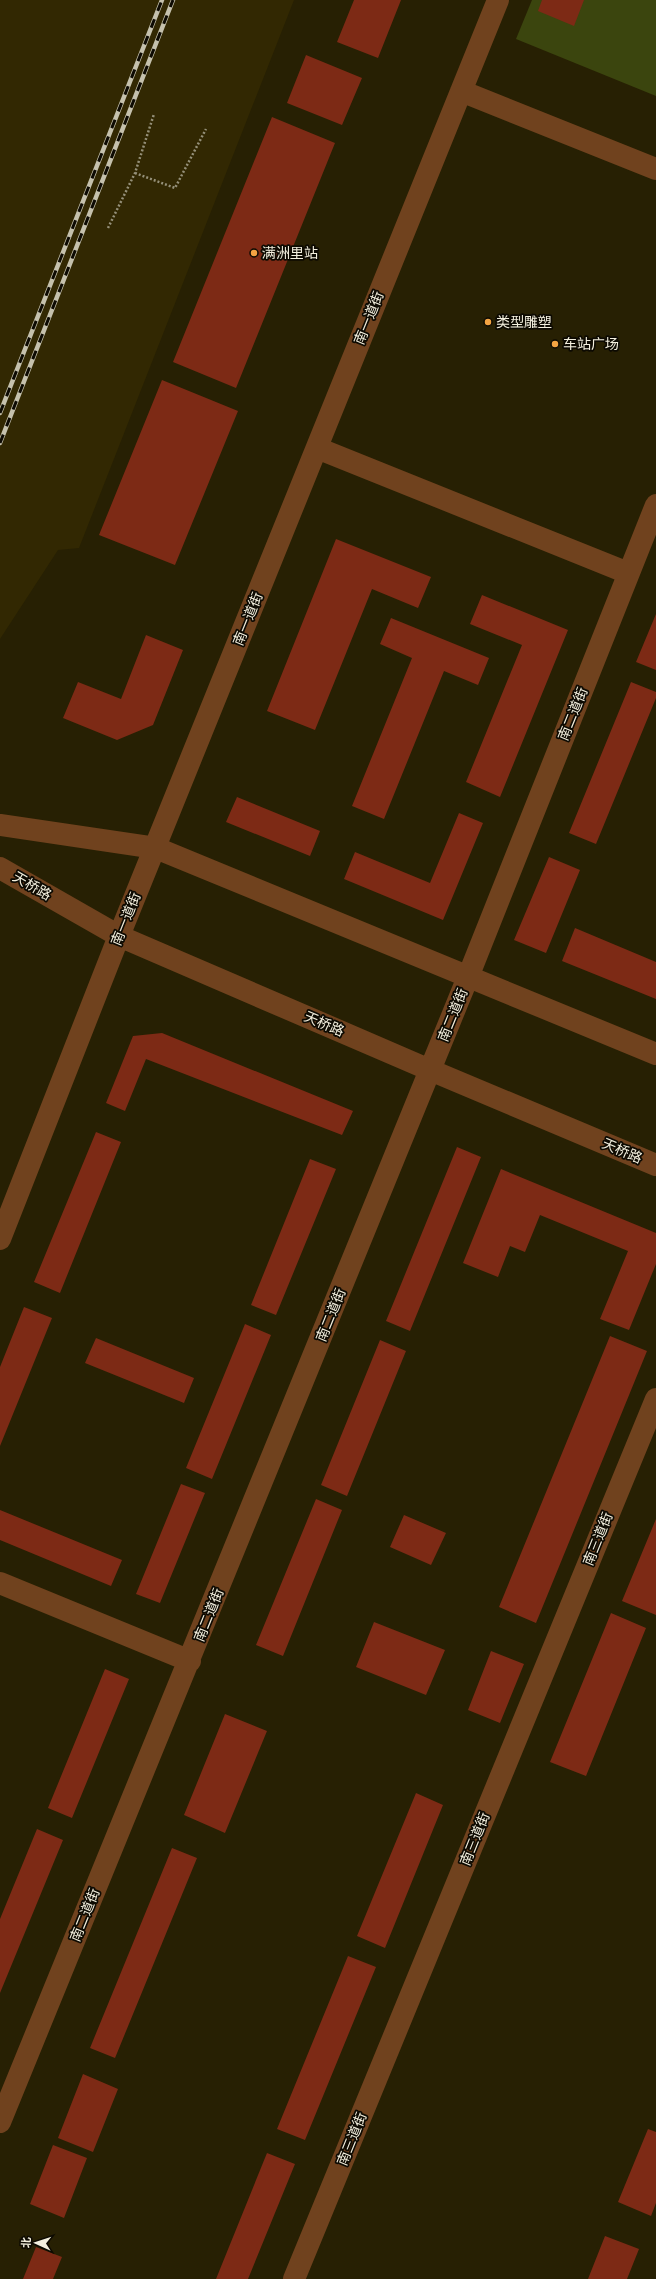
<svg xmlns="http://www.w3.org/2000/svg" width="656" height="2279" font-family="Karla,'Noto Sans SC',sans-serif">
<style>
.built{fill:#322802}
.green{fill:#3b450e}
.building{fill:#7d2a15}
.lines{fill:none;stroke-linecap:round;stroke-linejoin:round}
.path{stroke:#959079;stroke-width:2.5;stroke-dasharray:2 2;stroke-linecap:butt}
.minor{stroke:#70421e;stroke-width:22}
.rail-casing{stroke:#c5c1ad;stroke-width:4.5}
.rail{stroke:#0d0a02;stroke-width:3;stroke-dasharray:9;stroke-linecap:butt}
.poi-dot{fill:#f4a443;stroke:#0d0a02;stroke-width:1.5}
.labels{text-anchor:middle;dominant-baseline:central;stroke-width:3.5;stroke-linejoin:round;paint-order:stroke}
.poi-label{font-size:14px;fill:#f4f0df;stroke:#0d0a02;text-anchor:start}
.street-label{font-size:14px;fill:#f4f0df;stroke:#0d0a02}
</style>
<rect width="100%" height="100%" fill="#272003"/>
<path class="built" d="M0,0H294L79,548L58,550L0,639Z"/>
<path class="green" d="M532,0H656V96L516,39Z"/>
<path class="building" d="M354,0H401L378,58L337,42Z
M542,0H584L574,26L538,11Z
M306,55L362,78L342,125L287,103Z
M272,117L335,143L236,388L173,362Z
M162,380L238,411L175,565L99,535Z
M336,539L431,577L418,608L372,589L315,730L267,711Z
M482,595L568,630L500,797L466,782L522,645L470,624Z
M656,614V670L636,662Z
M391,618L489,658L478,685L444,671L384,819L352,806L412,658L380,644Z
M146,635L183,650L153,725L117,740L63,718L78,682L121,699Z
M631,682L656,692V698L596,844L569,833Z
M237,797L320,831L310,856L226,822Z
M459,813L483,823L443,920L344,879L355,852L430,883Z
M549,857L580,870L546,953L514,940Z
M575,928L656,962V999L562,961Z
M162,1033L353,1111L342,1135L146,1059L125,1111L106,1103L133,1036Z
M96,1132L121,1142L60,1293L34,1282Z
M457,1147L481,1157L410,1331L386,1321Z
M310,1159L336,1169L276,1315L251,1305Z
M501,1169L656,1233V1264L629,1330L600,1319L628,1251L540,1215L525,1252L510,1246L498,1277L463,1263Z
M24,1307L52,1318L0,1446V1367Z
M245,1324L271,1335L212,1479L186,1468Z
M610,1336L647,1351L536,1623L499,1607Z
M96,1338L194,1378L184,1403L85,1363Z
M380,1340L406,1351L347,1496L321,1485Z
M181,1484L205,1493L160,1603L136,1594Z
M316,1499L342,1510L283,1656L256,1645Z
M0,1510L122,1560L111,1586L0,1540Z
M404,1515L446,1533L431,1565L390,1547Z
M656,1519V1615L622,1601Z
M611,1613L646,1628L586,1776L550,1762Z
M374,1622L445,1650L426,1695L356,1667Z
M491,1651L524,1664L500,1723L468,1710Z
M105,1669L129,1679L72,1818L48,1808Z
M225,1714L267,1731L225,1833L184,1815Z
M416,1793L443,1805L385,1948L357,1936Z
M37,1829L63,1840L0,1993V1919Z
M172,1848L197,1858L115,2058L90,2048Z
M348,1956L376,1967L305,2140L277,2129Z
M83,2074L118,2089L93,2152L58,2138Z
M648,2129L656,2132V2203L651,2216L618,2202Z
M53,2145L87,2158L64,2218L30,2204Z
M267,2153L295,2164L248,2279H216Z
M605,2236L639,2249L627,2279H588Z
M36,2247L62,2257L53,2279H23Z"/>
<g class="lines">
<path class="path" d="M135,173L175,188L206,129
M108,228L135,173L154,114"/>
<path class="minor" d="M461,91L656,169
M317,448L628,573
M0,825L156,848L656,1054
M0,868L119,936L430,1070L656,1165
M0,1239L119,936L498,0
M0,1583L190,1661
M0,2122L468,977L656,505
M294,2279L656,1399"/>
<g class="rail-casing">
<path id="rail" d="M0,413L162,0
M0,443L173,0"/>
</g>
<use href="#rail" class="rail"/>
</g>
<g class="poi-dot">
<circle cx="254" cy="253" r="4"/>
<circle cx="488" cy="322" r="4"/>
<circle cx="555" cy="344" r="4"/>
</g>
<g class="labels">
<g class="poi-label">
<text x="262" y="253">满洲里站</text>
<text x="496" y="322">类型雕塑</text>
<text x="563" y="344">车站广场</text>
</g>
<g class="street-label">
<text transform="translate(369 318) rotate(-68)">南一道街</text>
<text transform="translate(248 619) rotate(-68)">南一道街</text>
<text transform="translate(573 714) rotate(-68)">南二道街</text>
<text transform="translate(32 886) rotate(30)">天桥路</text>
<text transform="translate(126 919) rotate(-68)">南一道街</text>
<text transform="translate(453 1015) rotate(-68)">南二道街</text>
<text transform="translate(324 1024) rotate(23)">天桥路</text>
<text transform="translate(622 1151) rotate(23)">天桥路</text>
<text transform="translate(331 1315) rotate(-68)">南二道街</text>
<text transform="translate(598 1539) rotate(-68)">南三道街</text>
<text transform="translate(209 1615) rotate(-68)">南二道街</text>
<text transform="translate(475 1839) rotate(-68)">南三道街</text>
<text transform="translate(85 1915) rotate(-68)">南二道街</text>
<text transform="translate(352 2139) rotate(-68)">南三道街</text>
</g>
</g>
<g transform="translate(36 2243) rotate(273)" stroke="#0d0a02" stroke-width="3" paint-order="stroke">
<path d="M0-3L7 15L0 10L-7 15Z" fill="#f4f0df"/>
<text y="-6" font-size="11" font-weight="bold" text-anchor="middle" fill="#f4f0df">北</text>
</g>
</svg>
